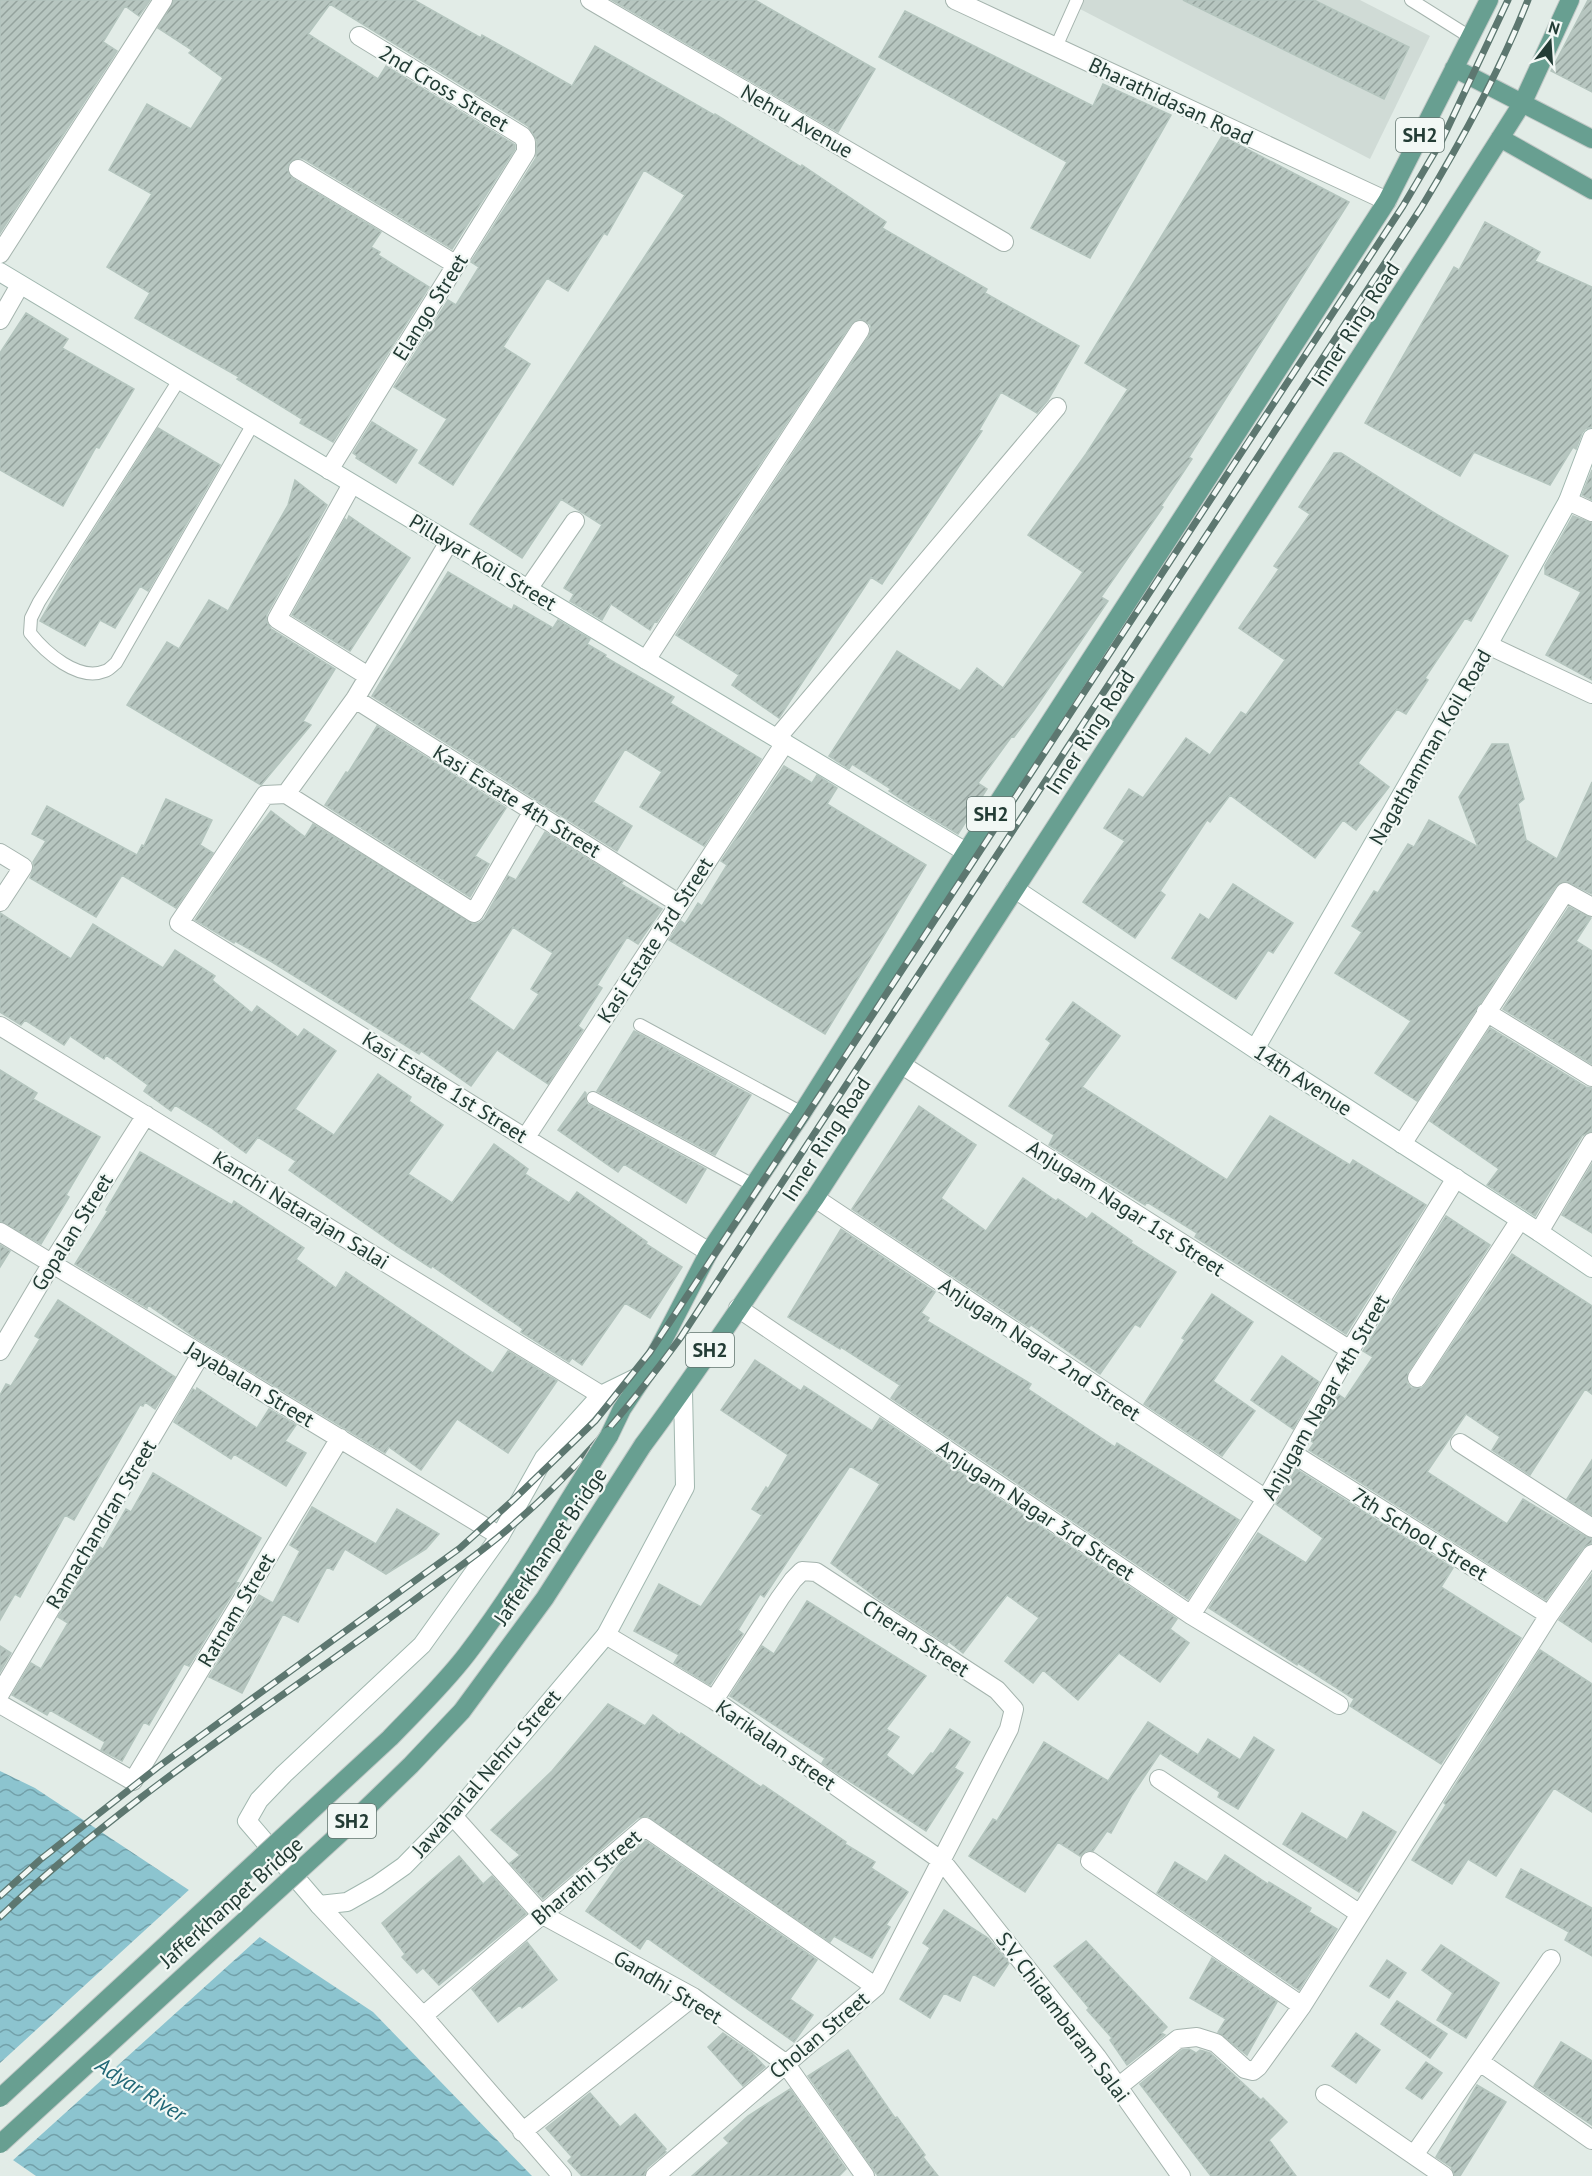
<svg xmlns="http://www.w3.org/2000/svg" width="1592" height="2176" font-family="'PT Sans',sans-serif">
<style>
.built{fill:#d0dbd6}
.water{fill:url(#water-waves)}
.pier{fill:#e2ece7}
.building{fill:url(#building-hatch);stroke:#b4c5be;stroke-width:1.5;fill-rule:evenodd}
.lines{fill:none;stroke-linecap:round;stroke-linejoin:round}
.lane-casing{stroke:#a5b4ae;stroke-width:14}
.street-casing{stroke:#a5b4ae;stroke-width:20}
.secondary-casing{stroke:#a1b7af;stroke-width:20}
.primary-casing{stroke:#c1c8c6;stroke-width:20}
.lane{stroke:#fff;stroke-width:12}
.street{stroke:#fff;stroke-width:18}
.secondary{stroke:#fff;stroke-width:18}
.primary{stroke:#689f91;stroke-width:18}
.rail-casing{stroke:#5d7770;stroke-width:7}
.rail{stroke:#f2f8f5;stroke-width:4.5;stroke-dasharray:14;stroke-linecap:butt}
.primary-bridge-casing{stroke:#c1c8c6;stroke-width:20;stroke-linecap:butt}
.primary-bridge{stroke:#689f91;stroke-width:18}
.labels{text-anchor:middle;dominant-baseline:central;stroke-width:4.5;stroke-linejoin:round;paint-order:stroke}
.shield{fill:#f2f8f5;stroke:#61746f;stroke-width:1.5}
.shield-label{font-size:20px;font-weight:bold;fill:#233c35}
.street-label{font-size:21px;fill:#233c35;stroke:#f2f8f5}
.water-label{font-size:22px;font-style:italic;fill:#1f6675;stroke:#f2f8f5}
</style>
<defs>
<pattern id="water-waves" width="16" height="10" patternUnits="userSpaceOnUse" patternTransform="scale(1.5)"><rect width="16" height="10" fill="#8cc4cf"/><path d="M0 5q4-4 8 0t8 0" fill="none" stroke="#72a0a9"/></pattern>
<pattern id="building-hatch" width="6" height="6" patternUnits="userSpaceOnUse" patternTransform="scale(1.5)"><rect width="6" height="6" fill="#b7c6c0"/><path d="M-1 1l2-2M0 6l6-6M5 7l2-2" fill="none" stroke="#94a29d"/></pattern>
</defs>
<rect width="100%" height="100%" fill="#e2ece7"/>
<path class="built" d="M1084,0H1360L1430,36L1370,159L1080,9Z"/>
<path class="water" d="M0,1771L35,1788L373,2012L532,2176H36L0,2151Z"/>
<path class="pier" d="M191,1888L262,1935L11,2162L0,2154V2063Z"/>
<path class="building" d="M0,0H150L139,16L125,6L103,42L117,51L0,233Z
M174,0H414L481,38L482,35L572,86L595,46L714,115L715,114L801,167L802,165L886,222L882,228L987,289L985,293L1079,346L1048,400L1037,413L1001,392L979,430L982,431L882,584L871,577L779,718L732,685L739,675L676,635L869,336L871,330L870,324L860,319L851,324L657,622L655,621L650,630L611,604L602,620L570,601L574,594L564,588L602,525L561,499L522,558L470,524L685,195L644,170L607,235L604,233L568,291L547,278L503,347L530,364L453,485L419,463L447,419L394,387L448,300L456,305L479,267L471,262L536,158L537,141L528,126L330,4L308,34L378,79L386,66L515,145V149L452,249L304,159L298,158L289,163L287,169L292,178L381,232L371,247L380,252L378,255L429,287L333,442L300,423L302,419L237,379L239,377L135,318L150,293L107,267L152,194L109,170L147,104L191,129L223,78L189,53L192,50L158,28Z
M612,0H755L875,69L838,132Z
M1183,0H1314L1409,47L1384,99Z
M1588,0H1592V92L1551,71Z
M905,11L1093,106L1103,84L1171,115L1090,258L1031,228L1067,162L879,57Z
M1222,136L1349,202L1189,457L1192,459L1161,506L1163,507L1101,597L1108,601L1034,710L1014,737L1012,736L978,783L987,789L958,834L912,806L889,791L891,789L852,764L849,769L829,756L897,651L960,691L977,668L1003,688L1083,572L1028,535L1086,454L1128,389L1085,363Z
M1485,222L1540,252L1535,261L1592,287V427L1585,429L1582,433L1576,449L1573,447L1550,485L1474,452L1460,476L1365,423L1454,267L1459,270Z
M26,313L68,339L62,348L134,389L99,448L96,447L63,506L0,470V353Z
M372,422L417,450L396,483L356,458L357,456L353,453Z
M158,428L220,465L148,591L140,586L115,628L100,620L85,646L40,621L74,562Z
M1334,453H1341L1436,514L1508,556L1471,621L1465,618L1425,678L1428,680L1406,714L1397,709L1358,763L1389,787L1356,830L1343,820L1315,858L1230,795L1210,822L1207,820L1160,891L1165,895L1135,938L1083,902L1125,841L1104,828L1129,789L1143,798L1186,738L1210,755L1241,712L1246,715L1285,660L1239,628L1279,569L1274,566L1310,514L1299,507Z
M1592,470V500L1582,495Z
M295,480L327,505L267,614L266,620L271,629L335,669L303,721L311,725L261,785L127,705L167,642L179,649L209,600L228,611L288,505Z
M349,516L410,558L350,651L292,615L345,519L347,521Z
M1573,516L1592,523V680L1546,655L1581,592L1545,574V566Z
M448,572L512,610L514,605L553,628L558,620L590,639L587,644L606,655L605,657L674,697L670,703L761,759L704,846L640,807L662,772L625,749L593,802L632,826L617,851L372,696Z
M377,726L506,808L475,856L489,864L470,897L325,805L346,772L348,773Z
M1492,744H1508L1524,799L1518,804L1526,840L1557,859L1592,782V894L1566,881L1556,886L1417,1101L1375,1073L1411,1021L1335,973L1362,932L1352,926L1374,891L1378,893L1408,844L1414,847L1429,820L1478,847L1459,797Z
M784,766L812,783L817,775L837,788L827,804L926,865L825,1034L669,940L681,921L685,924L698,903L702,906L727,865L721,861Z
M166,799L212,820L200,845L213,853L176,908L122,875L96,917L30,878L34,868L33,862L46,841L32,834L47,806L137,855L142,845L144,846Z
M271,811L305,837L313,824L473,924L479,923L484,919L508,876L516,880L545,832L623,881L621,884L662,909L638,944L627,937L597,985L602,988L578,1026L583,1030L548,1084L497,1050L471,1086L421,1051L419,1054L272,962L235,941L234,943L195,920L247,842ZM513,927L553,953L531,989L539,994L514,1031L469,999Z
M1233,884L1293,923L1273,953L1268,950L1236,999L1172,958L1200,914L1209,920Z
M1569,907L1591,918L1576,941L1592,951V1064L1503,1009Z
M0,913L71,959L93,924L163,968L175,950L215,976L212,980L252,1013L257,1006L298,1037L304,1029L336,1051L295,1109L334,1135L378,1074L411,1097L409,1101L443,1125L408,1174L452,1203L494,1144L528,1169L525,1174L569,1203L577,1192L647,1242L646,1244L682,1267L650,1318L625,1303L582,1365L572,1358L569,1362L521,1332L523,1329L432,1266L431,1268L397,1246L289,1170L296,1161L258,1137L246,1153L210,1127L175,1105L171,1111L144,1091L148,1085L106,1055L104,1059L70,1036L64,1045L25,1020L21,1025L0,1012Z
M1073,1002L1120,1036L1082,1087L1227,1180L1270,1116L1350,1165L1353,1160L1426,1205L1346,1334L1195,1237L1197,1233L1147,1202L1145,1205L1049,1145L1054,1135L1009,1106L1051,1043L1046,1039Z
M1490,1028L1586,1087L1592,1088V1131L1582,1136L1535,1216L1487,1185L1499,1169L1430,1121Z
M634,1031L751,1095L715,1155L597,1091Z
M0,1070L37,1093L33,1099L100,1137L66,1195L69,1197L41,1244L0,1221Z
M585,1092L586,1093V1102L589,1105L706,1169L686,1203L624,1164L618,1172L558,1130Z
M919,1106L976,1145L941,1198L986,1231L1023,1178L1056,1201L1058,1199L1087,1219L1092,1213L1132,1241L1131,1243L1176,1272L1140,1327L1135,1324L1100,1374L1031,1325L1029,1327L852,1209Z
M140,1152L232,1205L234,1201L304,1248L296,1259L336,1288L346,1272L493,1373L508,1351L557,1381L508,1453L457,1419L421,1470L389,1447L385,1453L196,1338L148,1305L147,1308L75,1264L108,1211L106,1210Z
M1592,1164V1233L1562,1215Z
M1446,1216L1490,1245L1408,1372L1407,1383L1411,1388H1422L1426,1384L1512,1254L1592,1306V1394L1585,1389L1530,1475L1492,1450L1500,1437L1466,1414L1427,1472L1507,1524L1523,1499L1586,1537L1592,1539V1543L1583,1548L1546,1600L1309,1450L1314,1443L1311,1441L1338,1394L1345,1399L1373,1357L1363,1351Z
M841,1229L935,1292L921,1313L929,1318L927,1321L1031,1384L1028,1389L1115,1447L1117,1443L1239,1520L1188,1599L891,1398L900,1385L841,1347L840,1349L788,1317Z
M0,1245L10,1251L0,1267Z
M1212,1294L1253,1322L1213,1381L1255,1411L1222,1456L1144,1404L1185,1340L1182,1338Z
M58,1300L175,1377L155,1409L145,1402L143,1406L140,1405L74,1520L65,1515L20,1597L15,1594L0,1620V1395L6,1384L11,1386L40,1339L35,1336Z
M1282,1356L1319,1382L1293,1429L1251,1400Z
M755,1360L801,1391L804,1386L872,1431L880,1418L1177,1619L1170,1629L1189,1643L1160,1682L1119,1653L1078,1700L1043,1670L1033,1683L1005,1661L1039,1618L1007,1595L963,1653L948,1641L947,1644L877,1598L831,1563L880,1484L850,1466L764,1597L760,1594L738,1630L743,1634L710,1685L674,1663L679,1655L634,1631L659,1584L701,1607L762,1515L752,1509L766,1487L768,1489L788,1455L721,1410Z
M197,1388L257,1428L269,1409L296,1425L285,1441L306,1453L286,1486L234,1454L231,1459L174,1422L193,1389L196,1391Z
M1592,1460V1515L1567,1499Z
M1296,1469L1453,1568L1441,1587L1521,1638L1441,1764L1350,1706L1354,1699L1298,1663L1297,1665L1209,1608L1258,1533L1306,1563L1323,1538L1276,1504Z
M153,1473L261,1538L236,1582L239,1583L189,1666L184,1664L149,1725L144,1722L122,1761L101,1750L105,1742L50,1710L47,1715L12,1695L31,1663L41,1669L68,1623L58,1617L100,1547L103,1549L126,1509L131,1512Z
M312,1507L376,1544L397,1509L439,1534L426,1549L386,1574L345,1549L333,1570L327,1567L298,1622L283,1614L242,1693L209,1677L259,1595L273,1603L300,1551L290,1545Z
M1592,1574V1642L1559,1620Z
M807,1601L926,1676L886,1729L899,1737L886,1755L913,1776L931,1753L933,1754L950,1729L970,1742L954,1768L963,1773L926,1831L843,1777L822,1763L825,1758L730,1696L762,1646L774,1654Z
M0,1646L11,1653L0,1672Z
M1540,1650L1592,1684V1812L1554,1788L1496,1876L1468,1859L1452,1884L1412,1860L1446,1805L1444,1803Z
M608,1704L645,1726L653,1715L680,1735L681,1733L761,1787L763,1785L816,1821L846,1842L845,1844L875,1862L871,1868L908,1892L886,1925L890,1927L872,1958L834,1936L830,1942L647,1816L638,1818L543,1899L510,1863L520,1855L491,1830L552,1771Z
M1148,1722L1198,1755L1208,1739L1240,1760L1254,1737L1274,1750L1238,1809L1218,1797L1220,1792L1160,1753L1132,1795L1111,1833L1107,1831L1093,1851H1086L1080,1856L1058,1842L1025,1892L969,1856L993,1819L997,1821L1044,1742L1108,1781Z
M1363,1812L1396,1832L1359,1892L1283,1844L1302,1813L1347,1840Z
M646,1841L817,1960L790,1999L813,2015L794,2042L647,1938L640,1949L586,1911L620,1863Z
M1225,1855L1268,1884L1269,1882L1311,1908L1309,1912L1337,1929L1299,1990L1157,1893L1175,1862L1207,1882Z
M459,1856L483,1884L492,1876L526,1914L439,1985L423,1968L417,1973L402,1957L405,1954L382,1923Z
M1521,1869L1592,1908V1956L1565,1940L1569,1932L1506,1897Z
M944,1910L988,1938L1009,1963L994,1986L973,1974L960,2001L944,1993L930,2018L900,1999L930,1948L923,1943Z
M1086,1941L1167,2027L1161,2033L1165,2035L1127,2065L1110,2040L1112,2038L1087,2010L1089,2008L1054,1966Z
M527,1942L557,1980L522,2008L520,2005L498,2022L472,1989Z
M1441,1945L1499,1983L1466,2038L1437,2020L1453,1993L1422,1970Z
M1212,1958L1277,2002L1247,2055L1218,2032L1226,2019L1190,1998Z
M1387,1960L1406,1973L1389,1998L1370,1986Z
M1397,2001L1447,2034L1430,2058L1381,2024Z
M723,2033L752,2053L765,2067L743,2086L708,2047Z
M1356,2033L1380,2050L1356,2083L1332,2066Z
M1561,2042L1592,2061V2125L1534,2086Z
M1189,2049L1196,2053L1200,2050L1210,2053L1261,2100L1263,2098L1287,2122L1269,2140L1296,2176H1211L1140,2084L1182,2050Z
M848,2050L895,2118L897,2117L925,2155L923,2157L938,2176H878L876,2173L808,2076Z
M1426,2062L1442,2073L1422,2099L1406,2088Z
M1477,2085L1506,2102L1460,2176H1455L1451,2167L1436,2157Z
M790,2089L846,2169L839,2176H692L729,2143L724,2138L748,2116Z
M590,2093L620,2127L635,2114L666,2149L664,2150L666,2152L647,2168L644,2176H582L568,2161L572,2157L546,2128Z"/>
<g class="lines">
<g class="lane-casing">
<path id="lane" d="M1411,0L1470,37
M1056,47L1077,0
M179,380L39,602L31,618L30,633C45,652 78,682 105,671C109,670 113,665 116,663L253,424
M640,1025L802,1113
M593,1098L753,1185"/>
</g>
<g class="street-casing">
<path id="street" d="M590,0L1004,242
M955,0L1387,201
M298,169L455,264
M0,254L163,0
M0,320L20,285
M329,470L526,152V142L522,136L359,36
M352,484L277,619L368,676
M1568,501L1592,512
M449,542L355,699L286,794L265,795L179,923L709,1252
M528,589L575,521
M1488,645L1592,694
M646,660L860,330
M355,699L678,903
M777,738L1057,407
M286,794L474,913L533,811
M0,853L23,867L0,902
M1486,1012L1592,1077
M0,1026L601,1395
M902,1065L1350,1350
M526,1137L785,743
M1402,1144L1565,892L1592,907
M815,1198L1266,1499
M0,1232L500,1536
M1539,1232L1592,1142
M738,1308L1191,1615L1339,1705
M0,1351L52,1263L146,1115
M1417,1378L1520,1220
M1460,1443L1592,1528
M1292,1453L1549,1615
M1191,1615L1266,1499L1350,1350L1456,1178
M606,1635L714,1700L942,1861L1097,2057L1181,2176
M0,1694L201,1354
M0,1704L133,1781L340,1438
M1159,1779L1360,1914
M453,1816L541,1914L693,1997L785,2063L865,2176
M1090,1861L1302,2006
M319,1905L423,2016L562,2176
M423,2016L645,1827L876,1987
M1480,2062L1592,2140
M1118,2087L1178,2039L1197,2037L1216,2043L1245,2069L1253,2071L1258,2067L1302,2006L1549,1615L1592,1554
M1325,2094L1444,2176
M522,2132L693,1997
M1414,2155L1551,1959
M655,2176L876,1987L1009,1729L1014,1709L997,1690L816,1572L802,1571L793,1580L780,1598L714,1700"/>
</g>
<g class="secondary-casing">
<path id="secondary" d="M0,272L966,852
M1015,889L1255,1049L1539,1232L1592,1268
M1255,1049L1488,645L1568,501L1592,438
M646,1373L601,1395L544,1458L500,1536L422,1645L284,1774L259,1800L247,1821L319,1905L347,1902L377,1885L404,1866L453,1816L606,1635L685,1487L683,1391"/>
</g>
<g class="primary-casing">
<path id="primary" d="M1454,68L1592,139
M1500,138L1592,190
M609,1436L622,1409L646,1373L709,1252L802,1113L966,852L1387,201L1489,0
M643,1445C703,1365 757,1280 815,1198L1438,236L1523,102L1570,0"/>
</g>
<use href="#lane" class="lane"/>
<use href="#street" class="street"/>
<use href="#secondary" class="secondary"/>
<use href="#primary" class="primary"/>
<g class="rail-casing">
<path id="rail" d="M0,1896L41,1859L158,1767L460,1548L512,1501L595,1421L650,1352L820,1095L1403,206L1442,140L1508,0
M0,1917C128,1794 280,1701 421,1595C453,1571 486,1549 515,1523C578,1469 633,1403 681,1337L1421,208C1461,142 1499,73 1528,0"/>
</g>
<use href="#rail" class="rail"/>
<g class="primary-bridge-casing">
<path id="primary-bridge" d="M0,2098L390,1738C416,1711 444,1684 467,1654C519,1586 563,1508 609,1436
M0,2144L346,1828L411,1765L462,1711L545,1598L643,1445"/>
</g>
<use href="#primary-bridge" class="primary-bridge"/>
</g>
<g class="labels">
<g class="shield">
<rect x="1396" y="118" width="48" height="34" rx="4.5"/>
<rect x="967" y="797" width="48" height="34" rx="4.5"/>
<rect x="686" y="1333" width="48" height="34" rx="4.5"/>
<rect x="328" y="1804" width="48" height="34" rx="4.5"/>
</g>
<g class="shield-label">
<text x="1420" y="135">SH2</text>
<text x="991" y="814">SH2</text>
<text x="710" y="1350">SH2</text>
<text x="352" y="1821">SH2</text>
</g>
<g class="street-label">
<text transform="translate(444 88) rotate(31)">2nd Cross Street</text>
<text transform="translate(1171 101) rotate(25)">Bharathidasan Road</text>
<text transform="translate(797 121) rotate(30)">Nehru Avenue</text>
<text transform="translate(430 307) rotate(-58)">Elango Street</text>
<text transform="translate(1355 324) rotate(-57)">Inner Ring Road</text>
<text transform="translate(483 562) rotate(31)">Pillayar Koil Street</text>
<text transform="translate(1090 732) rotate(-57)">Inner Ring Road</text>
<text transform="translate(1430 747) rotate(-60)">Nagathamman Koil Road</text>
<text transform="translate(517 801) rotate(32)">Kasi Estate 4th Street</text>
<text transform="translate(655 940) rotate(-57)">Kasi Estate 3rd Street</text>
<text transform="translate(1303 1080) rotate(33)">14th Avenue</text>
<text transform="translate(445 1087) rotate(32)">Kasi Estate 1st Street</text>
<text transform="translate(826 1139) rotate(-57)">Inner Ring Road</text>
<text transform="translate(1126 1208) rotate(33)">Anjugam Nagar 1st Street</text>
<text transform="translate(301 1210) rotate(32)">Kanchi Natarajan Salai</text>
<text transform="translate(72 1232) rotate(-58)">Gopalan Street</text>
<text transform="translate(1040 1349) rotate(34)">Anjugam Nagar 2nd Street</text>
<text transform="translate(250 1384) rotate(31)">Jayabalan Street</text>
<text transform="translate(1325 1397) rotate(-60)">Anjugam Nagar 4th Street</text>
<text transform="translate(1036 1510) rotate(34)">Anjugam Nagar 3rd Street</text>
<text transform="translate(101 1524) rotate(-59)">Ramachandran Street</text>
<text transform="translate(1420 1534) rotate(32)">7th School Street</text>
<text transform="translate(550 1546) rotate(-56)">Jafferkhanpet Bridge</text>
<text transform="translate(236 1610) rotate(-59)">Ratnam Street</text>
<text transform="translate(916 1638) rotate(33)">Cheran Street</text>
<text transform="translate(776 1745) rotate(35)">Karikalan street</text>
<text transform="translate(486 1773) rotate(-49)">Jawaharlal Nehru Street</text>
<text transform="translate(586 1877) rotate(-40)">Bharathi Street</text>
<text transform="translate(231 1902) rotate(-42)">Jafferkhanpet Bridge</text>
<text transform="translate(668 1987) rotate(31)">Gandhi Street</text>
<text transform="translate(1063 2017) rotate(53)">S.V. Chidambaram Salai</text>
<text transform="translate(819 2035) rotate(-40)">Cholan Street</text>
</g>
<g class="water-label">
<text transform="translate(141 2089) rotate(32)">Adyar River</text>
</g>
</g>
<g transform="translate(1550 42) rotate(17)" stroke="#f2f8f5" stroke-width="4.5" paint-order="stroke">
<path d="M0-4.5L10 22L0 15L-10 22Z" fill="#233c35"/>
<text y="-9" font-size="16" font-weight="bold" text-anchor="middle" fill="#233c35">N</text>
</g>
</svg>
